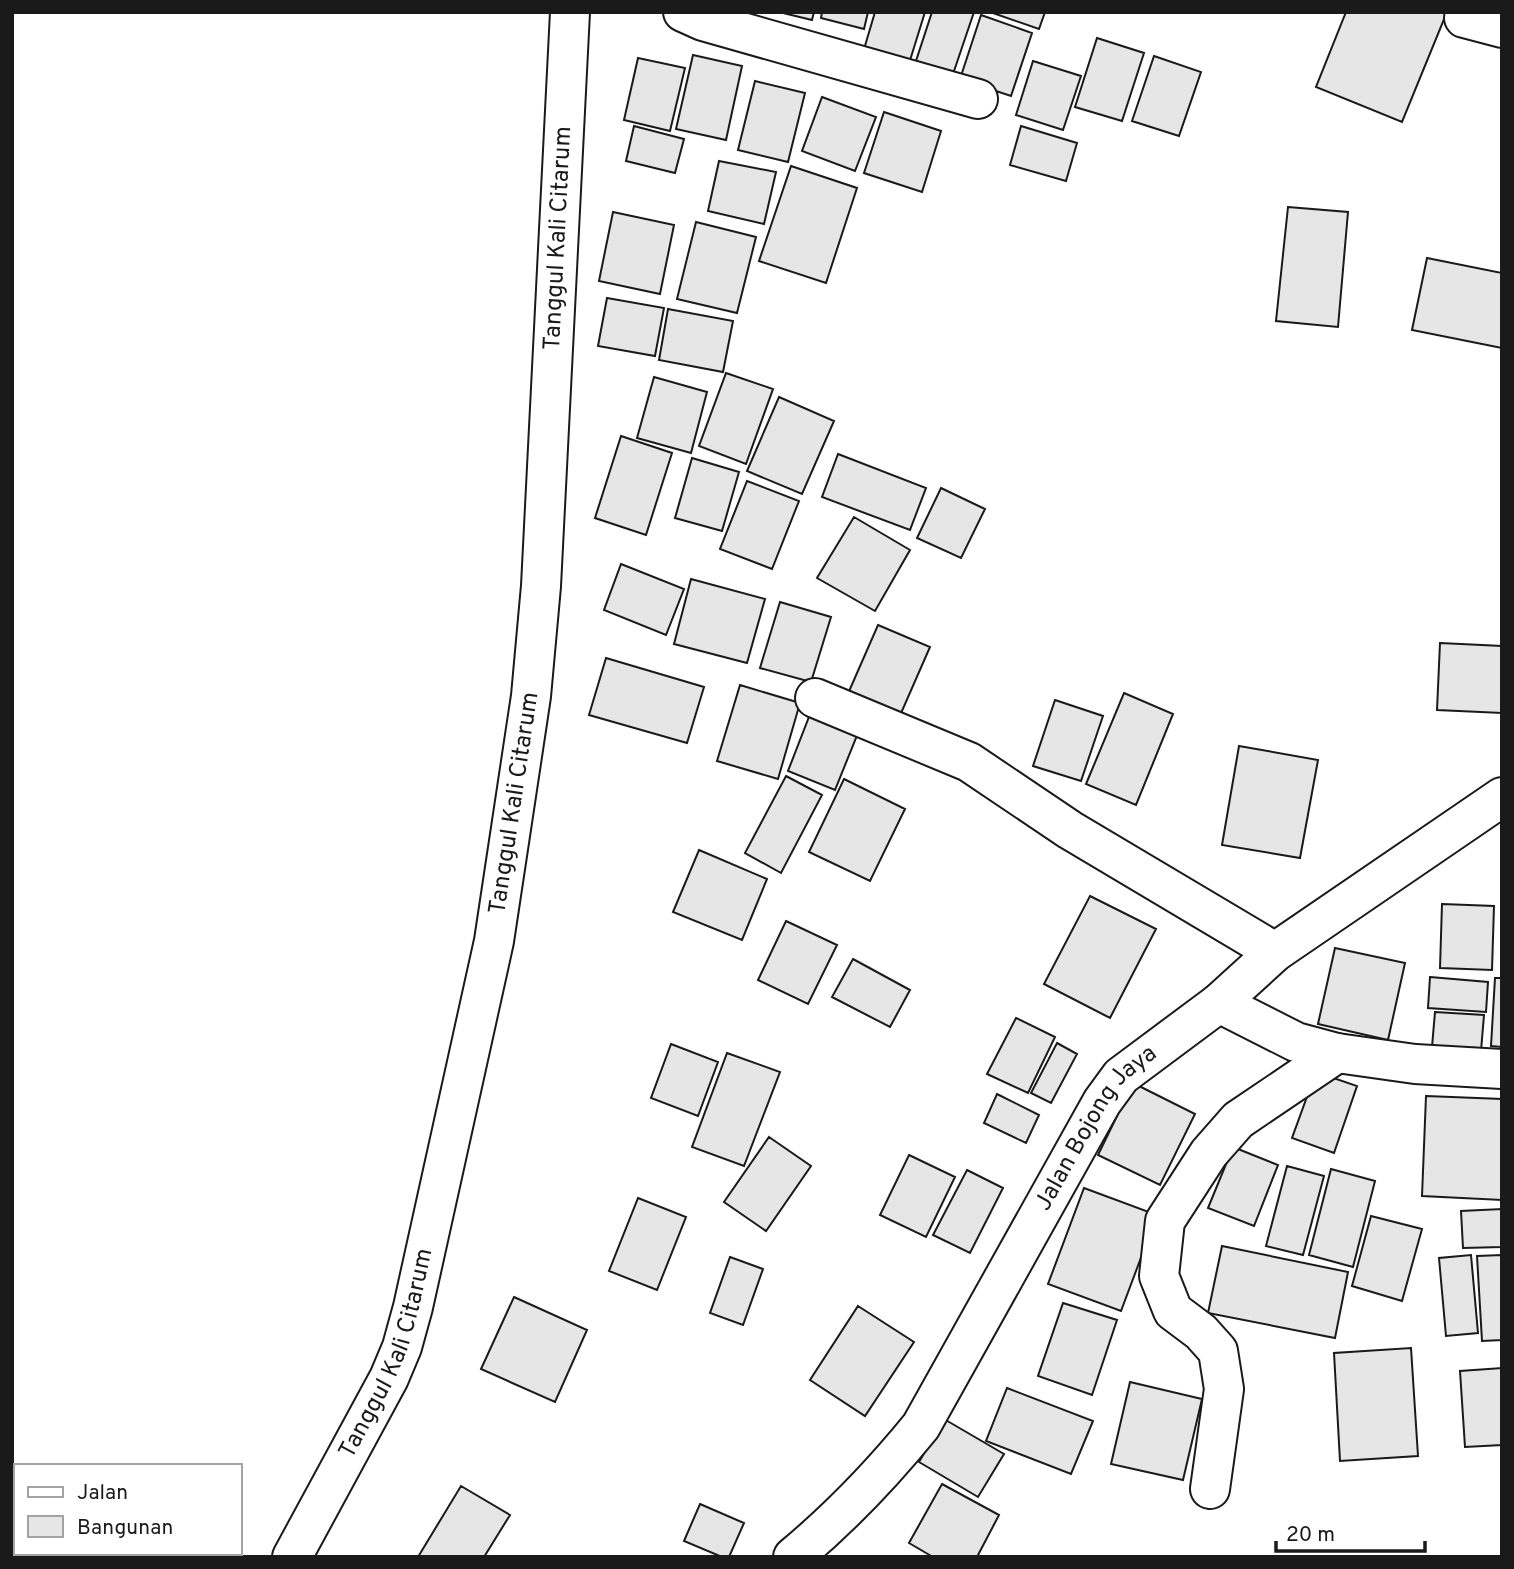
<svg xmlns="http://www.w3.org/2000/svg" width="1514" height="1569" font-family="Overpass,sans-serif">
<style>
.building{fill:#e6e6e6;stroke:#1a1a1a;stroke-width:2}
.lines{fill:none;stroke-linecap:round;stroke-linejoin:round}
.street-casing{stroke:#1a1a1a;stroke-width:42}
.street{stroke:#fff;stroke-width:38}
.labels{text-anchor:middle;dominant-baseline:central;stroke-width:5;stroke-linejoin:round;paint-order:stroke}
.street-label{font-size:24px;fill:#1a1a1a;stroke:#fff}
</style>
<rect width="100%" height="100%" fill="#fff"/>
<path class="building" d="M779,12H814L812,20Z
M822,12H868L864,29L821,18Z
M875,12H925L907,70L862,56Z
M932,12H974L953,74L916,61Z
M990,12H1045L1039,29Z
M1346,12H1447L1402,122L1316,87Z
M981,15L1032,33L1011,96L960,79Z
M1097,38L1144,53L1122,121L1075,107Z
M693,55L742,66L726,140L676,129Z
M1154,56L1201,72L1179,136L1132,121Z
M638,58L685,68L670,131L624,120Z
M1033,61L1081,76L1063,130L1016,115Z
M755,81L805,93L788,162L738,150Z
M822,97L876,117L855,171L802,151Z
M884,112L941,131L922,192L864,173Z
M634,126L684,139L675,173L626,161Z
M1021,126L1077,143L1066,181L1010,165Z
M719,161L776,172L764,224L708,211Z
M791,166L857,188L826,283L759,261Z
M1288,207L1348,212L1338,327L1276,321Z
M613,212L674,225L660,294L599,281Z
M696,222L756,237L737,313L677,299Z
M1427,258L1502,273V348L1412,330Z
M607,298L664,308L655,356L598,346Z
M668,309L733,321L723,372L659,360Z
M726,373L773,389L746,464L699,446Z
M654,377L707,392L691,453L637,438Z
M779,397L834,421L802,494L747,471Z
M621,436L672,453L646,535L595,518Z
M838,454L926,488L910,530L822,497Z
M692,458L739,472L722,531L675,518Z
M747,481L799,501L772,569L720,549Z
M941,488L985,509L961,558L917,538Z
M854,517L910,550L875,611L817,578Z
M621,564L684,589L666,635L604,610Z
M691,579L765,599L747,663L674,644Z
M780,602L831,617L811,682L760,668Z
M878,625L930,647L895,727L843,705Z
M1440,643L1502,646V713L1437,710Z
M606,658L704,687L687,743L589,715Z
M740,685L800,703L778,779L717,761Z
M1124,693L1173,714L1136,805L1086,784Z
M1055,700L1103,716L1081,781L1033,766Z
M814,704L862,723L835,790L788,771Z
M1239,746L1318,760L1300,858L1222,845Z
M786,776L822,795L781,873L745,853Z
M844,779L905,809L870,881L809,852Z
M699,850L767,879L742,940L673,912Z
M1090,896L1156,929L1110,1018L1044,984Z
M1442,904L1494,906L1492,970L1440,968Z
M786,921L837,945L808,1004L758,980Z
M1335,948L1405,963L1388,1040L1318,1024Z
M853,959L910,990L890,1027L832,997Z
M1430,977L1488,982L1486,1012L1428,1008Z
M1495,978H1502V1047L1491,1046Z
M1435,1012L1484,1015L1481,1051L1432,1047Z
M1016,1018L1055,1037L1028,1093L987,1074Z
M1057,1043L1077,1054L1051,1103L1031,1093Z
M671,1044L718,1062L698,1116L651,1098Z
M727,1053L780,1072L744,1166L692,1147Z
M1316,1072L1357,1086L1334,1153L1292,1138Z
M1133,1083L1195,1114L1160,1185L1098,1155Z
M997,1094L1039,1115L1026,1143L984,1123Z
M1426,1096L1502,1099V1200L1422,1196Z
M769,1137L811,1166L766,1231L724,1202Z
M1233,1147L1278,1165L1254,1226L1208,1208Z
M909,1155L955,1177L926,1237L880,1215Z
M1287,1166L1324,1176L1303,1255L1266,1246Z
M1331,1169L1375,1181L1353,1267L1309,1255Z
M967,1170L1003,1188L970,1253L933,1235Z
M1084,1188L1157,1215L1121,1311L1048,1284Z
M638,1198L686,1217L657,1290L609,1271Z
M1502,1209V1247L1463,1248L1461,1211Z
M1371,1216L1422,1229L1402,1301L1352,1286Z
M1222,1246L1348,1272L1335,1338L1208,1313Z
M1471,1255L1478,1333L1446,1336L1439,1258Z
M1502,1255V1340L1482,1341L1477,1256Z
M730,1257L763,1269L743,1325L710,1313Z
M514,1297L587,1330L555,1402L481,1369Z
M1063,1303L1117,1320L1092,1395L1038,1376Z
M858,1306L914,1342L865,1416L810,1380Z
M1411,1348L1418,1456L1340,1461L1334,1353Z
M1502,1368V1445L1465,1447L1460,1371Z
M1130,1382L1202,1399L1183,1480L1111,1464Z
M1007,1388L1093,1421L1071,1474L986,1441Z
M944,1419L1004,1454L978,1497L919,1462Z
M942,1484L999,1515L977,1557H933L909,1543Z
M461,1486L510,1515L484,1557H418Z
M700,1504L744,1523L729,1557H722L684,1541Z"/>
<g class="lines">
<g class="street-casing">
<g id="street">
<path d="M683,12L703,21L978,99"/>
<path d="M1464,18L1502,28"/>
<path d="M815,698L969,762L1070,830L1275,952"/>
<path d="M1219,1003L1296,1042L1337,1053L1415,1064L1502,1069"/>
<path d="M1210,1489L1224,1389L1218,1351L1201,1332L1173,1311L1159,1276L1165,1221L1209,1153L1238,1120L1337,1053"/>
<path id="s1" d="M292,1557L389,1378L402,1347L413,1307L494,941L531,696L541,586L570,12"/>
<path id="s2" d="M793,1557C841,1517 882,1474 921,1426L1102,1102L1121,1076L1219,1003L1275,952L1502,797"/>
</g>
</g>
<use href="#street" class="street"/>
</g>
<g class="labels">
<g class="street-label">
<text stroke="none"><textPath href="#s1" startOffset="1360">Tanggul Kali Citarum</textPath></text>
<text stroke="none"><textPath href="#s1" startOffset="793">Tanggul Kali Citarum</textPath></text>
<text stroke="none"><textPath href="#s2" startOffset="530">Jalan Bojong Jaya</textPath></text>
<text stroke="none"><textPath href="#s1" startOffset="226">Tanggul Kali Citarum</textPath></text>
</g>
</g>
<rect width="1514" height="1569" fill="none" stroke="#1a1a1a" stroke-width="28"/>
<rect x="14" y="1464" width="228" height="91" fill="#ffffff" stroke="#a3a3a3" stroke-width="2"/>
<rect x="28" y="1487" width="35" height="10" fill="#ffffff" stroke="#a3a3a3" stroke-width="2"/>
<text x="77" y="1499" font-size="21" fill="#1a1a1a">Jalan</text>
<rect x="28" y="1516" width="35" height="21" fill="#e6e6e6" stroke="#a3a3a3" stroke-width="2"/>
<text x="77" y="1534" font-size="21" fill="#1a1a1a">Bangunan</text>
<path d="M1276 1541v10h149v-10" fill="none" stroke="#1a1a1a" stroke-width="3.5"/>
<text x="1286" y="1541" font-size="21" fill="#1a1a1a" stroke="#ffffff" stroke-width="5" paint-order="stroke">20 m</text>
</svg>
